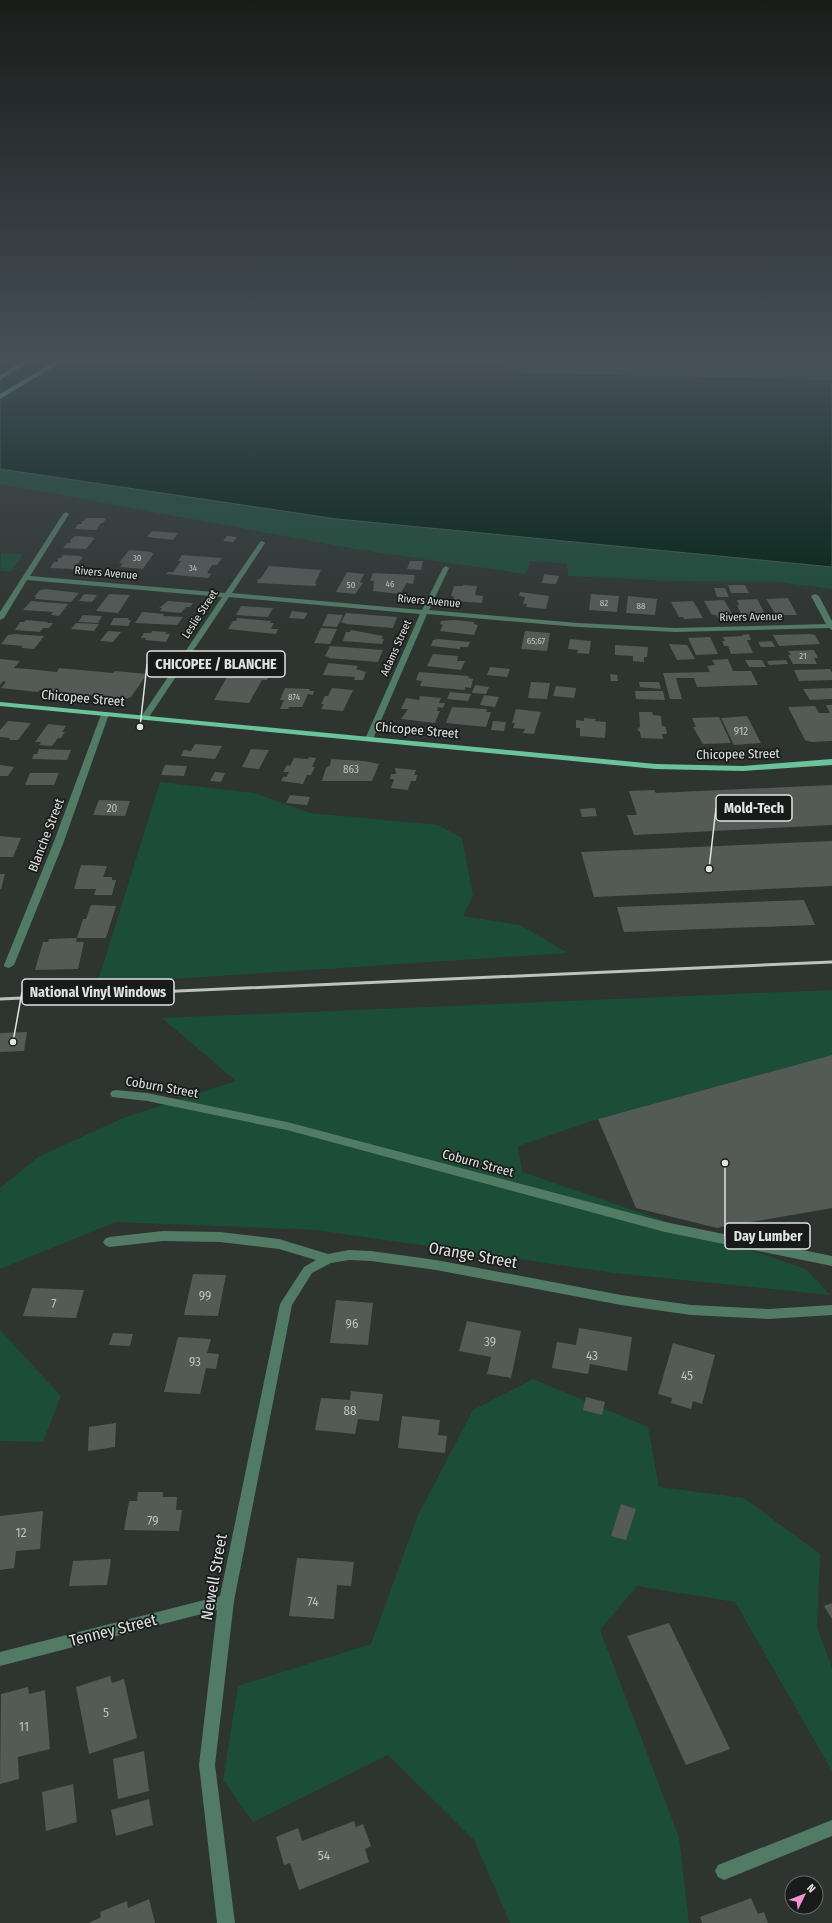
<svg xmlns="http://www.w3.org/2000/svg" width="832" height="1923" font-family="'Fira Sans Condensed',sans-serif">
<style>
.green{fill:#1c4d37}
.water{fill:#002011;stroke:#435b50}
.building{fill:#545a56}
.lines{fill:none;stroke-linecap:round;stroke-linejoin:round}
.minor{fill:#527b66;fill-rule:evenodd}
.major{fill:#6bc399;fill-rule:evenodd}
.highway{fill:#73e0ac;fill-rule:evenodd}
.rail{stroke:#bdc2bf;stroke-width:3}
.labels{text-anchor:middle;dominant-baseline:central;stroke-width:3.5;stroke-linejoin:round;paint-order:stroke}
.far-number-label{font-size:9px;fill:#bdc2bf}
.far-street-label{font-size:11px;fill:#e0e4e2;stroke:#181b19}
.number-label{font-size:11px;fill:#bdc2bf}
.street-label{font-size:13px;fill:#e0e4e2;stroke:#181b19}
.near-number-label{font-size:13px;fill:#bdc2bf}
.near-street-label{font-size:16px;fill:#e0e4e2;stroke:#181b19}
.leader{fill:none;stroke:#e0e4e2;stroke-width:1.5}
.callout-dot{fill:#e0e4e2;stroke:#181b19;stroke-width:1.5}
.callout{fill:#181b19;stroke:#e0e4e2;stroke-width:1.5}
.callout-label{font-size:14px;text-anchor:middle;font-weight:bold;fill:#e0e4e2}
</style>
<rect width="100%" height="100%" fill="#2e3430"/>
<path class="green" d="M498,363H659L782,369L813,365L832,366V379L524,372Z
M0,469L337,519L832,567V589L776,582L674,581L568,576L567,564L531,561L526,574L361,550L0,484Z
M1,553L23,554L11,572L0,571Z
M160,782L254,793L310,813L438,825L462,838L473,896L463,916L520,925L568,953L97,984Z
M832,990V1055L598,1119L518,1146L522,1172L806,1269L830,1295L615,1273L316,1230L116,1222L0,1269V1188L38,1157L123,1118L236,1081L162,1018Z
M0,1330L61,1396L43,1442L0,1441Z
M533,1379L648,1427L659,1487L744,1498L820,1554L817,1627L832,1668V1771L735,1602L637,1586L600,1630L679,1837L689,1923H510L474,1840L388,1755L253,1822L223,1780L238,1686L371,1644L418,1515L473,1410Z"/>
<path class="water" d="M0,363H498L524,372L832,379V567L337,519L0,469Z"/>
<path class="building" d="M747,363H770V366L747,365Z
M86,518H103L106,519L103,523H101L96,530L75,529L78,524H82V521H84Z
M152,531L178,533L173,540L147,537Z
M75,536L93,537L92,538H95L86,549L63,548L67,543H70L71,541H69Z
M227,536L237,537L233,542L223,541Z
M129,550L152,552L151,553H154L143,569L120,567L123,563H119Z
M63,555L81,556L80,557H83L74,569L50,568L54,562H58V558H61Z
M182,555L222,558L217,565H212L207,573L211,574L208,578L166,574L168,572H173L181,561H178Z
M410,561H423L421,570L407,569Z
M269,566L321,570L315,583L317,585L314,586L258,583L257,580L261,578Z
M347,572L364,574L360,582L363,583L355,594L336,592Z
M373,573L415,575L413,584L407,583L400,594L373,591L374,581H370Z
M544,574L559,576L556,584L542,583Z
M463,585L477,586L475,595L483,596L482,603L453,601L454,596H451L454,586H463Z
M728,585H745L749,593H731Z
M714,588H725L729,597H717Z
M46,589L79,593L71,602L35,599L36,597H34L40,590Z
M520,592L549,596L546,609L526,607L527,604H523L525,597L519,596Z
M84,594L97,595L92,602L79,601Z
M109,594L130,595L118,613L96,611Z
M591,594L619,596L617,612L589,610Z
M628,596L657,599L655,615L626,613Z
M788,598L797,615H776L766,599Z
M757,599L766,616L746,617L745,614H741L737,605H739L737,600Z
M724,600L734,617L718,618L716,615H712L704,601Z
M31,601L68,604L59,616L51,615L53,612L23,610Z
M168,601L193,603L190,607H186L181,613L160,611L162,608H159Z
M693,601L703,618L684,619L683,617H679L671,602Z
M241,606L273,608L268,617L236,615Z
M292,611L308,613L304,619L289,618Z
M142,612L164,614L163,616L183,617L177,625L135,623Z
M346,613L397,617L393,628L346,624L341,622Z
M328,614L343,615L337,627L322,626Z
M83,615L102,616L98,623L78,622Z
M114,618H129L128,620H131L128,626L110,625Z
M237,618L271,621L270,623H274L271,629H278L276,634L228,629L233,621H236Z
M26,620L48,622L47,623H53L49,628H43L40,632L15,630L20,622H24Z
M455,620L474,622V624L478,625L474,635L440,631L443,625L440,624L441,621Z
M76,623L99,624L94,631L71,629Z
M321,628L337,629L330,644L314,643Z
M351,630L383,636L381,639H384L382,644L343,641L346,632H350Z
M108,631L121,632L113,642L100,641Z
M152,631L167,632L165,634H170L166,642L145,640L146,638H141L144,633H151Z
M525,631L550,633L547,651L521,649Z
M14,634L44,636L34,649L21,648L23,646L1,644L8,635Z
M749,634L751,640H747L753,653L731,654L728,646H724L722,641H725L723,637L743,636L742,635Z
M809,634L815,635L820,644L779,646L773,635Z
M710,637L718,654L696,655L688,638Z
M438,639L470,642L468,647H460V649L431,646L433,640Z
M570,639L591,641L589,654L577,653L578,650L568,649Z
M772,641L775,647H761L758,642Z
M669,644L687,645L695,659L677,660Z
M615,645L648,647L647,657H644V662L633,661V656L615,655Z
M330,646L383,650L378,662L328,658L329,657L325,656Z
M814,650L818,658H814L817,664H793L788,655H791L788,651Z
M433,654L458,656L457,661H465L461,670L427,666Z
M211,655L268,662L270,657L285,659L275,676H269L267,680H262L249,703L214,700L227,677L199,674Z
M0,659L20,661L14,668L28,669L57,672L59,668L113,673L115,671L147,674L131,697L126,699L40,690L38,692L1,688L6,682L3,681L0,685Z
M728,659L733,671H751L758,685L697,687L694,678H676L682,699H670L663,673L710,672L707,666L715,665L712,660Z
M745,660H762L766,667H749Z
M786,660L788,664L769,665L767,661Z
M328,663L358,666L356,669L366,672L363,680H354L355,677L323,675Z
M490,667L510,669L507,677L487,675Z
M830,669L832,673V680L799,681L794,670Z
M419,672L469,676L468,678L473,679L471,688L465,687V690L420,686L422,681L416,680Z
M610,674L617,675L618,681H611Z
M531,682L550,683L547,699L528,698Z
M639,682H659L661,689L640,687Z
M475,685L489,687L486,694L472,693Z
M556,686L576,688L574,698L553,696Z
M285,688L310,689L309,691H314L313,695L308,694L302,707H289L288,709H280L284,700H280Z
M332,688L353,690L343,711L321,709L324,704H321L325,696H328Z
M832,688V699L810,700L803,689Z
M635,691H663L665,700L636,699Z
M450,692L471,694L468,701L447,699Z
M484,695L499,697L495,707L480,705Z
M420,696L441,698L439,703H445L443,708L438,707L437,711H440L435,723L401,719L408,709H401L406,698L419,700Z
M826,705H832V741L811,742L805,740L788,707L815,706L819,713H830Z
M452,707L487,709L486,712H491L486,727L446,723Z
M516,709L541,712L534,734L523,733L525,729L513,728L515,723H512Z
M639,712H652L653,715L661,716L662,726L666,727L667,734H662L663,739L641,738L640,732L637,729L640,727Z
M747,716L761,743L734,745L721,718Z
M719,717L731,743L703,744L693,727H696L692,718Z
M584,718L596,719L595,721L606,722L605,738L580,736V728H576V720L584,721Z
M8,721L31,723L18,740H9L10,738L0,737V730Z
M493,721L506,722L504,731L491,730Z
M48,724L66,726L62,732H65L61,738H58L52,746L39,745L41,742H35Z
M195,744L222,746L215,759L181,756L184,750L191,751Z
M39,749L71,750L67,760L32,759L34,754H37Z
M251,749L269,750L259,769L242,767Z
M309,757L316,758L312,767H315L311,775H307L303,784L281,781L283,777H286L289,772H283L287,765L290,766L294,758L308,759Z
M331,759L364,761L379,764L372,781H322L326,768L330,765Z
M0,765L14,767L8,776H0Z
M165,765L187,766L184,776L161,775Z
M395,768L416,770L414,775H417L416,781H411L408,790L391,788L394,779H390L391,774H396Z
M215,772L225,773L221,782L210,781Z
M30,773H59L54,785H25Z
M832,785V825L634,835L627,815H637L629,791L654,790L656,793Z
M290,795L310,797L307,805L286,803Z
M99,800L130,801L125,816L93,815Z
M595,808L597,816L582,817L580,809Z
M0,836L21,838L13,857H0Z
M832,841V886L594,897L581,852Z
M81,865L107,866L103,877H112V880H116L112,895H94L96,889H74Z
M0,874H5L1,889H0Z
M804,900L815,925L624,932L617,907Z
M91,905L116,906L106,938H77L83,919H86Z
M77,938L76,942H84L78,969L35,970L43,942H48L49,939Z
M27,1032L24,1051L0,1052V1033Z
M832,1055V1208L746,1223L747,1234L726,1233V1226L717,1228L636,1208L598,1119Z
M193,1274L226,1275L218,1316L184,1315Z
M32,1288L84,1290L76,1318L23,1316Z
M336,1300L373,1303L368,1345L330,1343Z
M467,1321L521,1331L511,1378L487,1374L491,1357L459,1351Z
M579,1328L632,1337L627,1371L590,1364L588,1374L552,1368L557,1342L576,1345Z
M113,1333L133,1334L130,1346L109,1345Z
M178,1337L211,1339L207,1353L219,1354L216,1369L206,1368L200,1394L164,1392Z
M673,1343L715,1355L702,1404L693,1401L691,1409L671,1403L672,1398L658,1394Z
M351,1391L383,1394L379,1421L358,1419L355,1434L315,1430L321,1398L350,1400Z
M586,1397L605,1402L602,1415L583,1410Z
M402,1416L440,1420L438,1435L447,1436L445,1453L398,1448Z
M116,1423L115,1447L88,1451L89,1427Z
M138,1492H163V1497H177L176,1510H182L179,1531L124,1530L129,1501H137Z
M621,1504L636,1509L626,1540L611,1536Z
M43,1511L40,1549L16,1551L14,1568L0,1570V1516Z
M297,1558L354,1562L351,1586L337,1585L334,1619L289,1616Z
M111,1559L107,1585L69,1586L73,1561Z
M832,1603V1619L824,1606Z
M669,1623L730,1749L686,1765L627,1636Z
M110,1676L112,1683L124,1679L137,1738L89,1754L76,1687Z
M28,1687L29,1694L45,1690L50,1749L18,1757L19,1779L0,1784L1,1694Z
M144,1751L149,1791L118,1799L113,1759Z
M73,1784L77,1822L46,1831L42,1792Z
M149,1799L153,1825L116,1836L111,1810Z
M354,1821L356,1827L363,1824L371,1846L365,1849L369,1862L299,1890L290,1863L284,1865L276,1837L298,1828L302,1841Z
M751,1898L758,1914L764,1912L768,1923H702L700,1917Z
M149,1899L155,1923H89L101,1917L100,1912L127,1901L128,1908Z"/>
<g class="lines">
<path class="minor" d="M66,512L69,514L30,576L225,593L260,542L262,541L265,543L232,593L422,610L443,568L446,566L449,568L429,610L578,623L675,628L826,624L811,596L815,594L819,596L832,621V630L829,628L675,632L578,627L427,614L373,739L369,741L365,739L420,614L229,597L149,717L145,719L141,717L222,597L27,580L4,618L0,620V612L63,514Z
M102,712H105L109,714L63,844L14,965L9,968L5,967L4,965L53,844Z
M116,1090L147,1093L287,1122L665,1222L832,1256V1266L665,1232L287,1130L147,1101L112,1097L110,1094L112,1091Z
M163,1231L220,1232L279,1239L328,1254L349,1250L371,1251L436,1260L621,1295L691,1305L769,1309L832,1305V1315L769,1319L691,1315L621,1305L436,1270L371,1261L349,1260L331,1263L312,1273L292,1305L234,1601L215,1765L235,1923H217L199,1765L217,1610L0,1666V1652L220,1596L280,1304L304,1267L316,1260L279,1249L220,1242L163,1241L109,1247L105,1245L103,1242L105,1239L109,1237Z
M832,1820V1836L724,1880L718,1877L715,1871L718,1865Z"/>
<path class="major" d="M0,702L656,764L743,766L832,759V765L743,771L656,769L0,706Z"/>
<path class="highway" d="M20,363H28L0,380V375Z
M52,363H60L0,399V394Z"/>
<path class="rail" d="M0,999L832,962"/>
</g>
<linearGradient id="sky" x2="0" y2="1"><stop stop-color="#191d1a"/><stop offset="0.57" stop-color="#465059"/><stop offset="1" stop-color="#465059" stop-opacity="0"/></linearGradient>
<rect width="832" height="633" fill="url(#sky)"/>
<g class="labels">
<g class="far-number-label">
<text x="137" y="558">30</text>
<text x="193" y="568">34</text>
<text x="390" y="584">46</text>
<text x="351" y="585">50</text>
<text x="604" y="603">82</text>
<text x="641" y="606">88</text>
<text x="536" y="641">65;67</text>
<text x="803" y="656">21</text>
<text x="294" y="697">874</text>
</g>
<g class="far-street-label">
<text transform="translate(106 573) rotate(5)">Rivers Avenue</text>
<text transform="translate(429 601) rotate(5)">Rivers Avenue</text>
<text transform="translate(200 614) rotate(-57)">Leslie Street</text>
<text transform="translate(751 617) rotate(-1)">Rivers Avenue</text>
<text transform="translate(396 648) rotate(-66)">Adams Street</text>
</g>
<g class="number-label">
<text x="741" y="731">912</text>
<text x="351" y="769">863</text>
<text x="112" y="808">20</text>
</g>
<g class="street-label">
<text transform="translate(83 698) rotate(5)">Chicopee Street</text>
<text transform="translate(417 730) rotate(5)">Chicopee Street</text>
<text transform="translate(738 754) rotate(-1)">Chicopee Street</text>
<text transform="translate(46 835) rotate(-69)">Blanche Street</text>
<text transform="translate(162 1087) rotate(10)">Coburn Street</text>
<text transform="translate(478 1163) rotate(15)">Coburn Street</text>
</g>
<g class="near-number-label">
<text x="205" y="1295">99</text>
<text x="54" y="1303">7</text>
<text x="352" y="1323">96</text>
<text x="490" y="1341">39</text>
<text x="592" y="1355">43</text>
<text x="195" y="1361">93</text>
<text x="687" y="1375">45</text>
<text x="350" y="1410">88</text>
<text x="153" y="1520">79</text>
<text x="21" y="1532">12</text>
<text x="313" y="1601">74</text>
<text x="106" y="1712">5</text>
<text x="24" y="1726">11</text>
<text x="324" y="1855">54</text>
</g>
<g class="near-street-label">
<text transform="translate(473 1255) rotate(10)">Orange Street</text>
<text transform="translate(214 1577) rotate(-80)">Newell Street</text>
<text transform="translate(113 1630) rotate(-14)">Tenney Street</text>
</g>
</g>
<path class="leader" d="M140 727L147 664M709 869L716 808M13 1042L22 992M725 1163L725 1236"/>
<g class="callout-dot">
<circle cx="140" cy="727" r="4"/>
<circle cx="709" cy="869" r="4"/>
<circle cx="13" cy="1042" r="4"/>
<circle cx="725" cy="1163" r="4"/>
</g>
<g class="callout">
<rect x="147" y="651" width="138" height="26" rx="4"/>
<rect x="716" y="795" width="76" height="26" rx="4"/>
<rect x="22" y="979" width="152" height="26" rx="4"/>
<rect x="725" y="1223" width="85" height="26" rx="4"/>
</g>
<g class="callout-label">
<text x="216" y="669">CHICOPEE / BLANCHE</text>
<text x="754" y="813">Mold-Tech</text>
<text x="98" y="997">National Vinyl Windows</text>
<text x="768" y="1241">Day Lumber</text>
</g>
<g transform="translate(804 1895) rotate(47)"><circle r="19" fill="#181b19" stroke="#686b69"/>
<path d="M0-3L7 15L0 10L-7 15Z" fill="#f591d2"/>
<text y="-6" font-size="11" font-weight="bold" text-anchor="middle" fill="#e0e4e2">N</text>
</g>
</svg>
